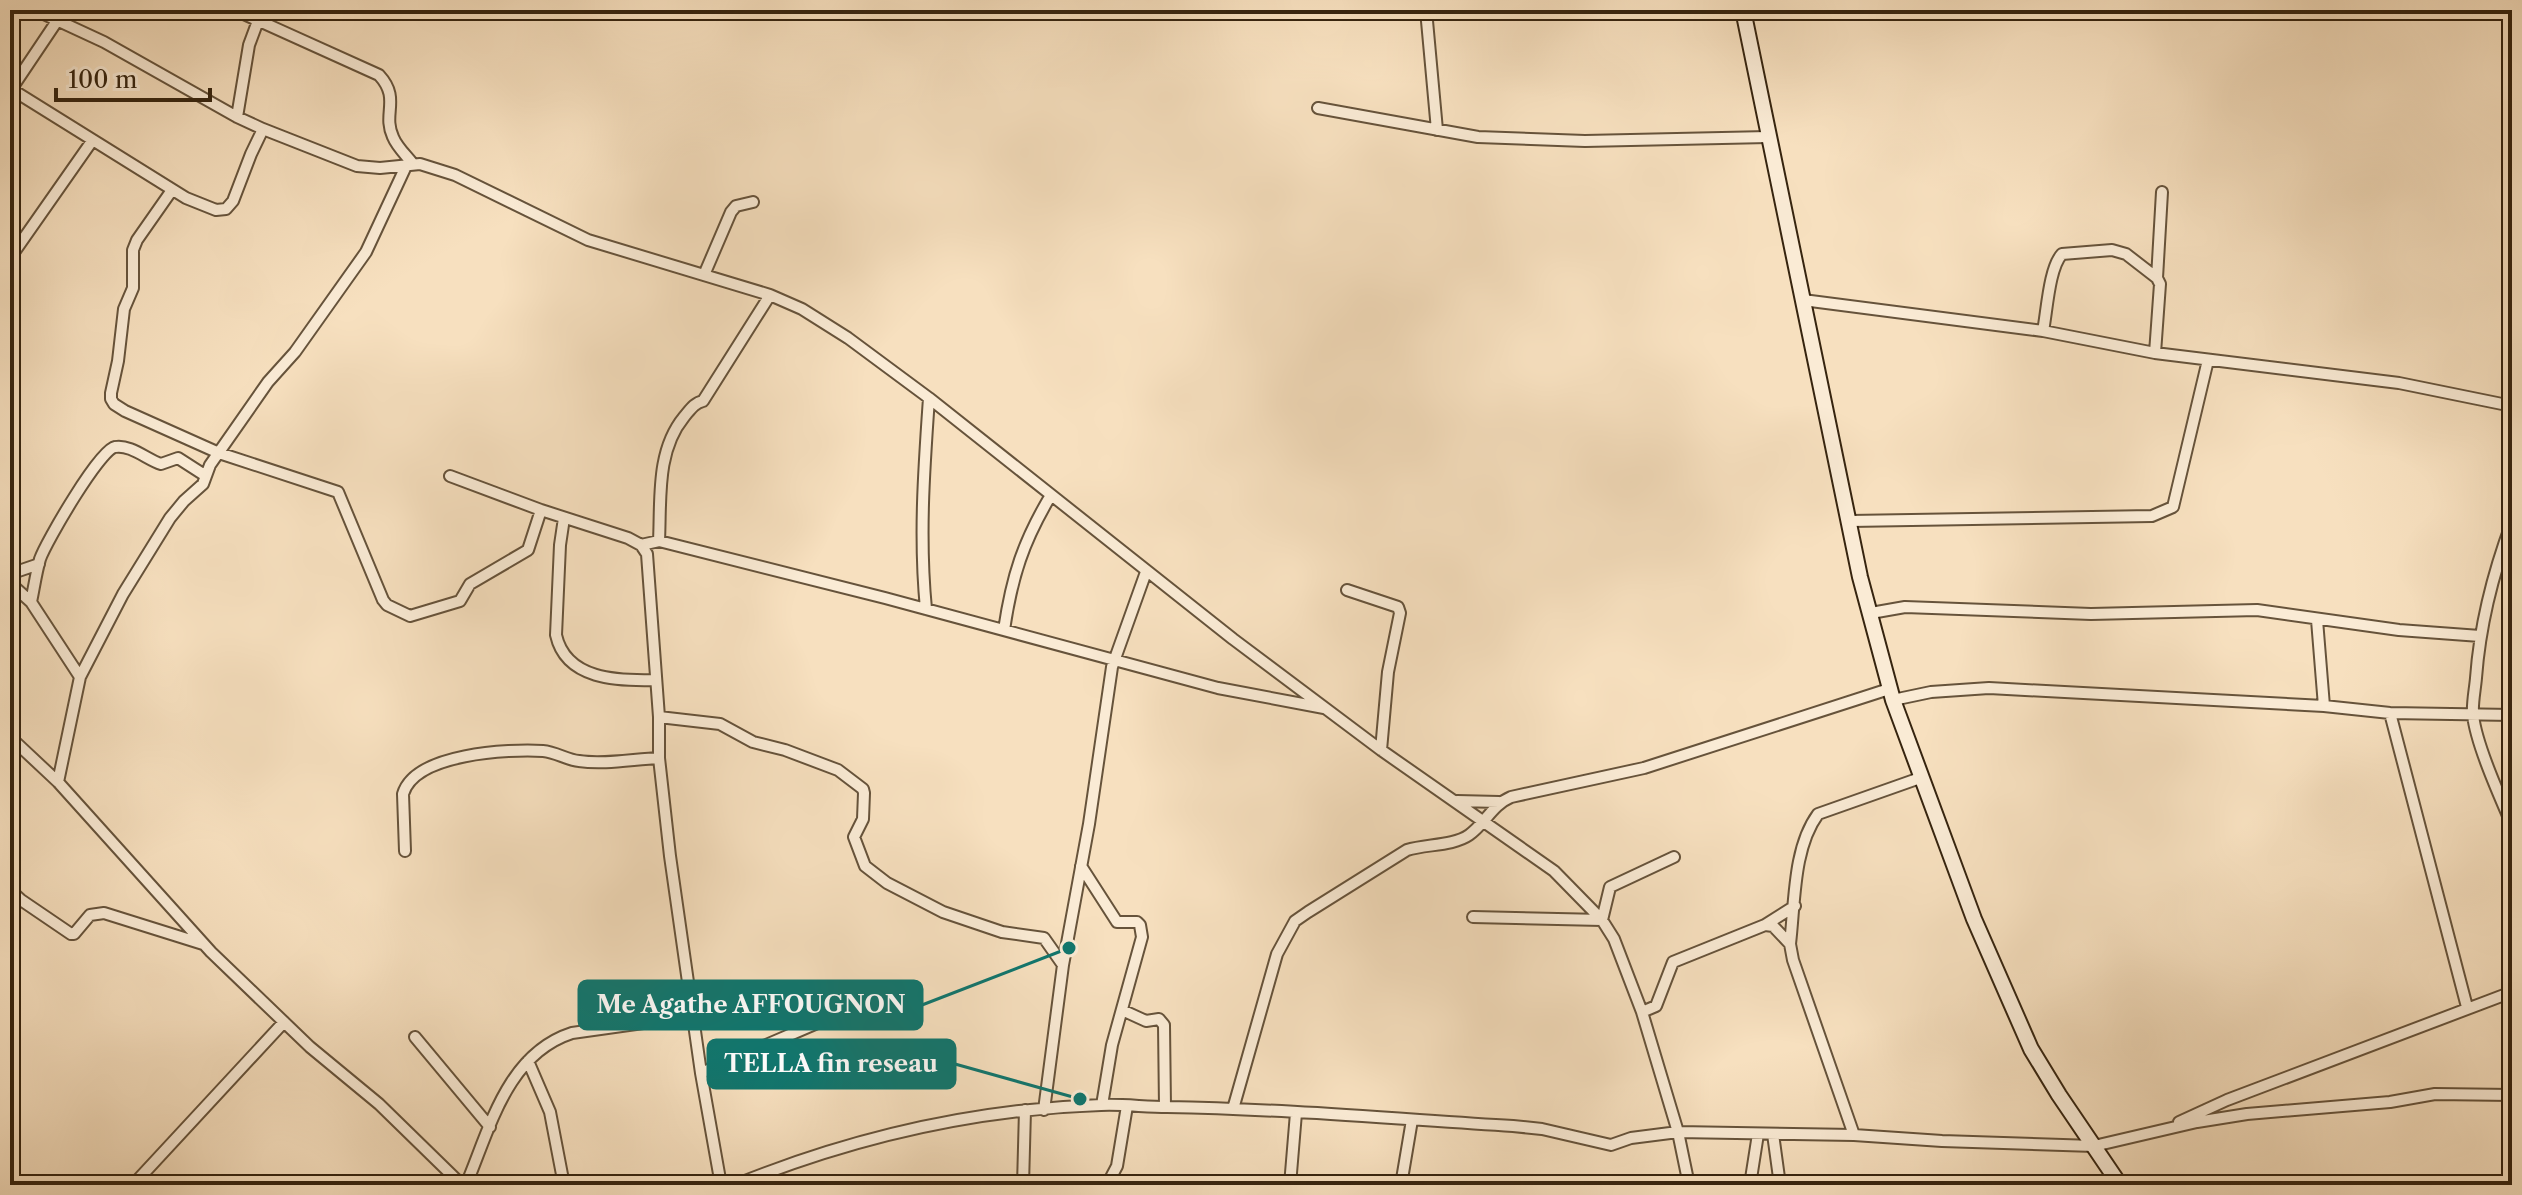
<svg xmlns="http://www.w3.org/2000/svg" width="2522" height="1195" font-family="'Libre Caslon Text',serif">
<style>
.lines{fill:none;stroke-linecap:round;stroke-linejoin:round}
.minor-casing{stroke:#66533b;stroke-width:14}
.secondary-casing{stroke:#36240f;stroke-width:18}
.minor{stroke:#faebd5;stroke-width:10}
.secondary{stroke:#faebd5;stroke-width:14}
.leader{fill:none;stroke:#0f766e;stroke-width:3}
.callout-dot{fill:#0f766e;stroke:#faebd5;stroke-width:3}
.callout{fill:#0f766e;stroke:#0f766e;stroke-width:3}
.callout-label{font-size:24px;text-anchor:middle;font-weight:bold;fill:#fff}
</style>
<rect width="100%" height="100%" fill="#f7e0bf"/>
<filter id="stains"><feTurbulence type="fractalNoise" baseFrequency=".0025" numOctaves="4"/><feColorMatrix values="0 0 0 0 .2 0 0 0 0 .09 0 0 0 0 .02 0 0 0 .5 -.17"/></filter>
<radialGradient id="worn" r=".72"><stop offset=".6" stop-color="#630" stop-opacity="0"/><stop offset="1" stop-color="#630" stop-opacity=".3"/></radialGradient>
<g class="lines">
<g class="minor-casing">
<path id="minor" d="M35,10L104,42L237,117L263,129L357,166L380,168L420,164L455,175L588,240L770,295L802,309L848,338L929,398L1233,639L1381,750L1554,871L1602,920L1614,939L1642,1012L1678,1132L1689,1185
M235,10L379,75C401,99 382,113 393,137C397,147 406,155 413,164
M1426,10L1437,130
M11,89L186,198L216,210L226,209L233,201L251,154L263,129
M10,91L57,21
M1318,108L1478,137L1585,141L1768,137
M237,117L249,45L262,10
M172,190L137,240L133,250V288L124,309L118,361L111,393V399L114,404L125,411L219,453L338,492L383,600L387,605L410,616L460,601L470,584L528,550L541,510
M10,258L92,141
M704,275L731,212L736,206L753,202
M1803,300L2043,331L2155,353L2399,383L2512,406
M2043,331C2047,311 2049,268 2062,254L2112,250L2126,254L2157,278
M2155,353L2160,284L2157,278L2162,192
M450,476L541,510L628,538L641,545L647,554L659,717V758L670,856L701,1073L721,1185
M564,518L560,545L556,635C566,680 618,681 655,680
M1850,521L2152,516L2173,507L2208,360
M2512,522C2493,573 2480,623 2476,678C2475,690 2472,703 2473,715C2476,744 2500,797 2512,825
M659,541C661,499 656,451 684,417C690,410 694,403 703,401L770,295
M641,545L659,541L885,598L1218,688L1324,708
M10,574L39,564
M10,583L31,602L80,677
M1347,590L1398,607L1400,613L1388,672L1381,750
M31,602C34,588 36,573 40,559C46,542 100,449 115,447C130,444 148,460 161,464L178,458L206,476
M926,609C919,538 924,469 929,398
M1871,613L1905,607L2091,614L2257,610L2399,630L2480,636
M2317,620L2324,706
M1004,630C1012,576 1023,542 1051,495
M1893,700L1931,692L1989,688L2324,706L2390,713L2512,715
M2390,713L2467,1007
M659,717L720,724L753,742L785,750L838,770L863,789L864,793L863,819L854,837L865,866L887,883L943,912L1002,932L1044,938L1063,965
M10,737L58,782L211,952L310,1047L379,1104L462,1185
M58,782L80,677L123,594L170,518L184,501L203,484L210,465L268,382L295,352L366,252L407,164
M1457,801L1499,802
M405,851L403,794C415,753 509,749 543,751C556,752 567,760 579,761C604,765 634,759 659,758
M1081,866L1117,922H1137L1140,925L1142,937L1112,1045L1102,1105
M10,890L21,900L71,934H74L90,915L104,913L203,944
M1473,917L1602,920L1610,887L1674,857
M1765,925L1773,926L1790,944
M1122,1010L1146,1021L1159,1019L1164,1025L1165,1107
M1642,1012L1656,1006L1673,962L1765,925L1795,906
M415,1037L490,1127
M528,1061L550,1112L564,1185
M701,1073L857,1006
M1233,1109L1277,954L1295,921L1308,912L1407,850C1426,844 1453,846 1469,835C1485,824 1492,805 1511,797L1644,768L1889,689
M1044,1110L1063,965L1089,824L1112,667L1146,572
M2179,1122L2227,1100L2512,992
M1773,1134L1780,1185
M1854,1135L1793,960L1790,944C1795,902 1793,848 1818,814L1920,778
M133,1185L284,1022
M466,1185C490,1128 507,1054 572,1033L693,1016
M735,1185C851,1138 975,1109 1101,1105C1123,1104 1145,1107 1167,1107C1283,1109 1398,1119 1513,1126L1542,1129L1611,1145L1631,1138L1678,1132L1854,1135L1942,1141L2094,1146L2197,1122L2247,1114L2390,1102L2435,1094L2512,1095
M1023,1185L1025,1110
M1107,1185L1117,1166L1127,1106
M1290,1185L1296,1113
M1401,1185L1412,1120
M1750,1185L1758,1134"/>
</g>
<g class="secondary-casing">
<path id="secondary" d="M1743,10L1860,577L1893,700L1974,919L2031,1049L2059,1095L2120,1185"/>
</g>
<use href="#minor" class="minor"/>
<use href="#secondary" class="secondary"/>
</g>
<path class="leader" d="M1069 948L922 1005M1080 1099L955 1064"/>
<g class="callout-dot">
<circle cx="1069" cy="948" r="8"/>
<circle cx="1080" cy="1099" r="8"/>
</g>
<g class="callout">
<rect x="579" y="981" width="343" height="48" rx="8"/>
<rect x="708" y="1040" width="247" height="48" rx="8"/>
</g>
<g class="callout-label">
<text x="751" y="1013">Me Agathe AFFOUGNON</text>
<text x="831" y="1072">TELLA fin reseau</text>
</g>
<rect width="2522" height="1195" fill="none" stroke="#f7e0bf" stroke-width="40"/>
<rect x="12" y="12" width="2498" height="1171" fill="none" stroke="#36240f" stroke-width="4"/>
<rect x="20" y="20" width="2482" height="1155" fill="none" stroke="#36240f" stroke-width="2"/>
<path d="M56 88v12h154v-12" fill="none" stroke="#36240f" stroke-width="4"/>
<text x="68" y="88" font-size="24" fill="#36240f" stroke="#faebd5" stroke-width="6" paint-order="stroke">100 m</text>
<rect width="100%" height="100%" filter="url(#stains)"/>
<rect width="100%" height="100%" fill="url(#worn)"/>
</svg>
